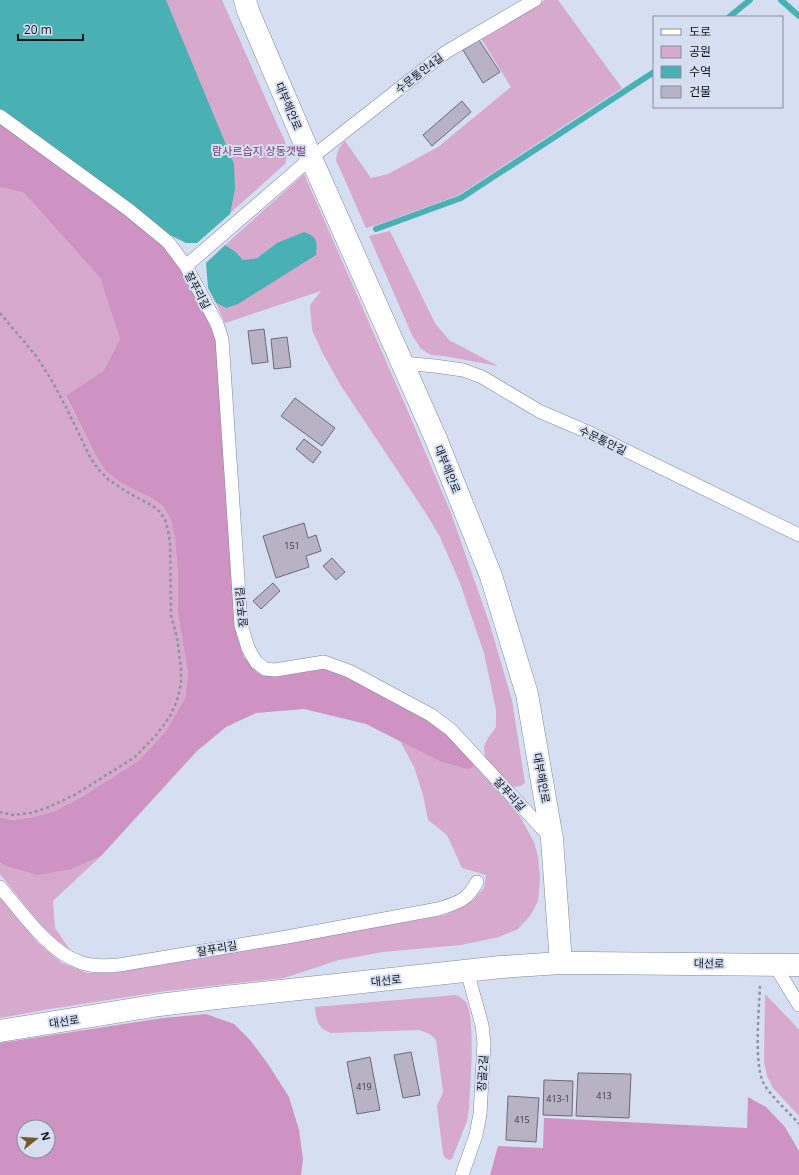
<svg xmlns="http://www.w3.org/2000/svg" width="799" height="1175" font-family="'Open Sans','Noto Sans KR',sans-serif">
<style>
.green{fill:#d7aacd}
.forest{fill:#cf93c3;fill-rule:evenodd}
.water{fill:#49b1b4}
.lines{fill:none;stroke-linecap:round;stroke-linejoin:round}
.stream{stroke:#49b1b4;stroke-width:6}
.building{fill:#b7b2c4;stroke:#6e697a}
.lane-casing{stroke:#7f8798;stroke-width:14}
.secondary-casing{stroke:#7f8798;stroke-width:23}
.path{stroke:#8c93a1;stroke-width:2.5;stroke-dasharray:3 3;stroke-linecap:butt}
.lane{stroke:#fff;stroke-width:13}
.secondary{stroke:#fff;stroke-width:22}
.labels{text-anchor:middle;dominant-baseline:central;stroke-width:4;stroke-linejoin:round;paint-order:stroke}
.number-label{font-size:9px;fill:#3a3b44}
.street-label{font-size:11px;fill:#101319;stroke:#d6dff1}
.park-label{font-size:11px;fill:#7b3570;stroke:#d6dff1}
</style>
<rect width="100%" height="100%" fill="#d6dff1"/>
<path class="green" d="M16,0H222L276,122L285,141L288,152L285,164L209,232Z
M545,0H558L622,88L459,195L377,225L366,228L336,160C337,152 339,147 345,141L371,178L388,174L438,147L511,87L480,37Z
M304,174L407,409L451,513L490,625L512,700L525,783L521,786L514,787L498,775L485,758L484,746L488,738L496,727V710L484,653L460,583L440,537L427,515L341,386L323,354L312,330L310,305L321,291L225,323L216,303L226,308L277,243L257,258L243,260L236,252L225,245Z
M2,186L24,193L100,278L120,339L103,371L66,397L96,456L105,470L163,506L171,520L175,538L178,577V614L188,674L185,698L165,732L138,761L83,796L55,811L33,817L12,820L0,817V187Z
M390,231L435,323L449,340L498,366L444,356L431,355L421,349L412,335L369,236Z
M400,741L439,761H473L505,796L521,818L534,842L538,856L540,878L538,901L530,916L518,929L499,937L461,945L383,952L339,960L284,978L166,991L50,1009L0,1018V896L37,942L62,963L87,973H112L445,915L472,901L484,888L486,875L462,868L447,835L428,820L423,795L414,767Z
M101,856L53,901L55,928L70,950L58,941L39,923L0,874V863L6,866L72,869Z
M765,994L793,1023L799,1030V1116L773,1088L767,1076L764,1062Z
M456,995C460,997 463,999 466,1002C476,1019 470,1087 469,1109L467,1121L452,1159L449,1160L445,1158L443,1154L437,1106L443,1092L436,1040L430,1034L419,1030L331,1033C318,1028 316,1021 315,1007Z"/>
<path class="forest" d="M0,122L126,215L165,247L181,270L203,309L215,338L217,357L235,628L244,657L258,673L273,676L325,668L352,677L437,724L473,761V767L467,769L439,761L366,724L304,709L256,713L226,727L197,751L101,856L72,869L38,875L6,866L0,863V817L12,820L33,817L55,811L83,796L138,761L165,732L185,698L188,674L178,614V577L175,538L171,520L163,506L149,497L120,482L105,470L96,456L66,396L103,371L120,339L100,278L24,193L2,187H0Z
M206,1014L234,1024L250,1040L268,1064L289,1097L299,1130L303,1159L301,1175H0V1043L163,1018ZM24,1127H48V1151H24Z
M748,1097L766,1107L785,1127L799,1151V1175H490L498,1146L543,1148L544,1118L747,1128Z"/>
<path class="water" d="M0,0H166L234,164L235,189L230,214L197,243H186L168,234L59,154L0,109Z
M304,232C318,237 317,242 316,255L238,304L226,308L216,303L208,288L206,263L225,245L236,252L243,260L257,258L277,243Z"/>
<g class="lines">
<path class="stream" d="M781,0L799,16
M729,17L750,0
M376,229L461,198L654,72"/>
</g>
<path class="building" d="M479,40L500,72L483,83L463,50Z
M462,101L471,112L432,146L423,135Z
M264,329L268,362L252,364L248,331Z
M287,337L291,367L274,369L271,339Z
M295,398L335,428L322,446L281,416Z
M304,439L321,452L313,463L296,449Z
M304,523L308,538L316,535L321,551L306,556L309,567L276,578L263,536Z
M332,558L345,572L336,580L323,566Z
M273,583L280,591L261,609L253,601Z
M411,1052L420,1095L403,1098L394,1055Z
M370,1057L380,1110L357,1114L347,1062Z
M578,1073L631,1074L629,1118L576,1116Z
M544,1080L573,1081L572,1116L543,1115Z
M508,1096L539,1098L536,1142L506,1140Z"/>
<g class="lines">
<g class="lane-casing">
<path id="lane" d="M0,116L129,210L168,242L186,266L217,324L222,339L241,625L248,648L256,662L265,669L275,670L324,662L349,671L431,715L451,730L550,837
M186,266L311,158L446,52L535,0
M402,363L435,366L463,370L482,377L539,411L590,433L799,535
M0,887C22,912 49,953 82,963C94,967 107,966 119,965L287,937L438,909C457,903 467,901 477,882
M774,964L799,1005
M462,1175L476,1135L480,1114L484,1043L482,1025L467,971"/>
</g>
<g class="secondary-casing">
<path id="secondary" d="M245,0L248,11L311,158L436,439L491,576L527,694L552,839L561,963
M0,1031L159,1005L225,997L501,967L561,963H587L799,965"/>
</g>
<path class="path" d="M0,313L36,356L51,379L67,409L90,457L98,469L109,480L127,492L153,506L160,512L165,520L168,530L170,542L171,616L177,637L181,668V683L177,701L170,716L157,734L135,757L76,794L49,807L31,813L12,815L0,812
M760,986C759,1009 754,1063 763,1082C769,1095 789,1112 799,1124"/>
<use href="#lane" class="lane"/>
<use href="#secondary" class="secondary"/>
</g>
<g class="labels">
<g class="number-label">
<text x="292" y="545">151</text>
<text x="364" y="1086">419</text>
<text x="604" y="1095">413</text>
<text x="558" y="1098">413-1</text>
<text x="522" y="1119">415</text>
</g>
<g class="street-label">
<text transform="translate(419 73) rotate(-38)">수문통안4길</text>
<text transform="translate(289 106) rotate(67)">대부해안로</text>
<text transform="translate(198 290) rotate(62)">잘푸리길</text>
<text transform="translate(603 440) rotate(26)">수문통안길</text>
<text transform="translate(448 469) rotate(68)">대부해안로</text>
<text transform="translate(241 607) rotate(-96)">잘푸리길</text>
<text transform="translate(542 778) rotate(80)">대부해안로</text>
<text transform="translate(510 794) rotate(48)">잘푸리길</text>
<text transform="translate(217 948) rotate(-10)">잘푸리길</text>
<text transform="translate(709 963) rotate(1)">대선로</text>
<text transform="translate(386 980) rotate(-6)">대선로</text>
<text transform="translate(64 1021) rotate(-9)">대선로</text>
<text transform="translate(482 1073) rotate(-86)">장골2길</text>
</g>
<g class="park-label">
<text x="259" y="150">람사르습지 상동갯벌</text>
</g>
</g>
<rect x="653" y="16" width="130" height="92" fill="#d6dff1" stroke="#878d9b"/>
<rect x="661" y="29" width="20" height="6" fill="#ffffff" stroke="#878d9b"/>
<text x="689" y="36" font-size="12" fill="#101319">도로</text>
<rect x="661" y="46" width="20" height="12" fill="#d7aacd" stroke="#878d9b"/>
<text x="689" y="56" font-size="12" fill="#101319">공원</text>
<rect x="661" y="66" width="20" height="12" fill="#49b1b4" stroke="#878d9b"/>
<text x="689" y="76" font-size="12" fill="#101319">수역</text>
<rect x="661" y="86" width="20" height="12" fill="#b7b2c4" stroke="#878d9b"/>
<text x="689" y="96" font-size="12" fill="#101319">건물</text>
<g transform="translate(36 1139) rotate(73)"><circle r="19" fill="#d6dff1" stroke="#878d9b"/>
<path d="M0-3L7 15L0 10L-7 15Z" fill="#75572b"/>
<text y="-6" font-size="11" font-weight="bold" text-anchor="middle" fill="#101319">N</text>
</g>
<path d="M18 34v6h65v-6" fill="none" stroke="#101319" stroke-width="2"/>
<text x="24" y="34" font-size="12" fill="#101319" stroke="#d6dff1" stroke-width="3" paint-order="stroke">20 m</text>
</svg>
